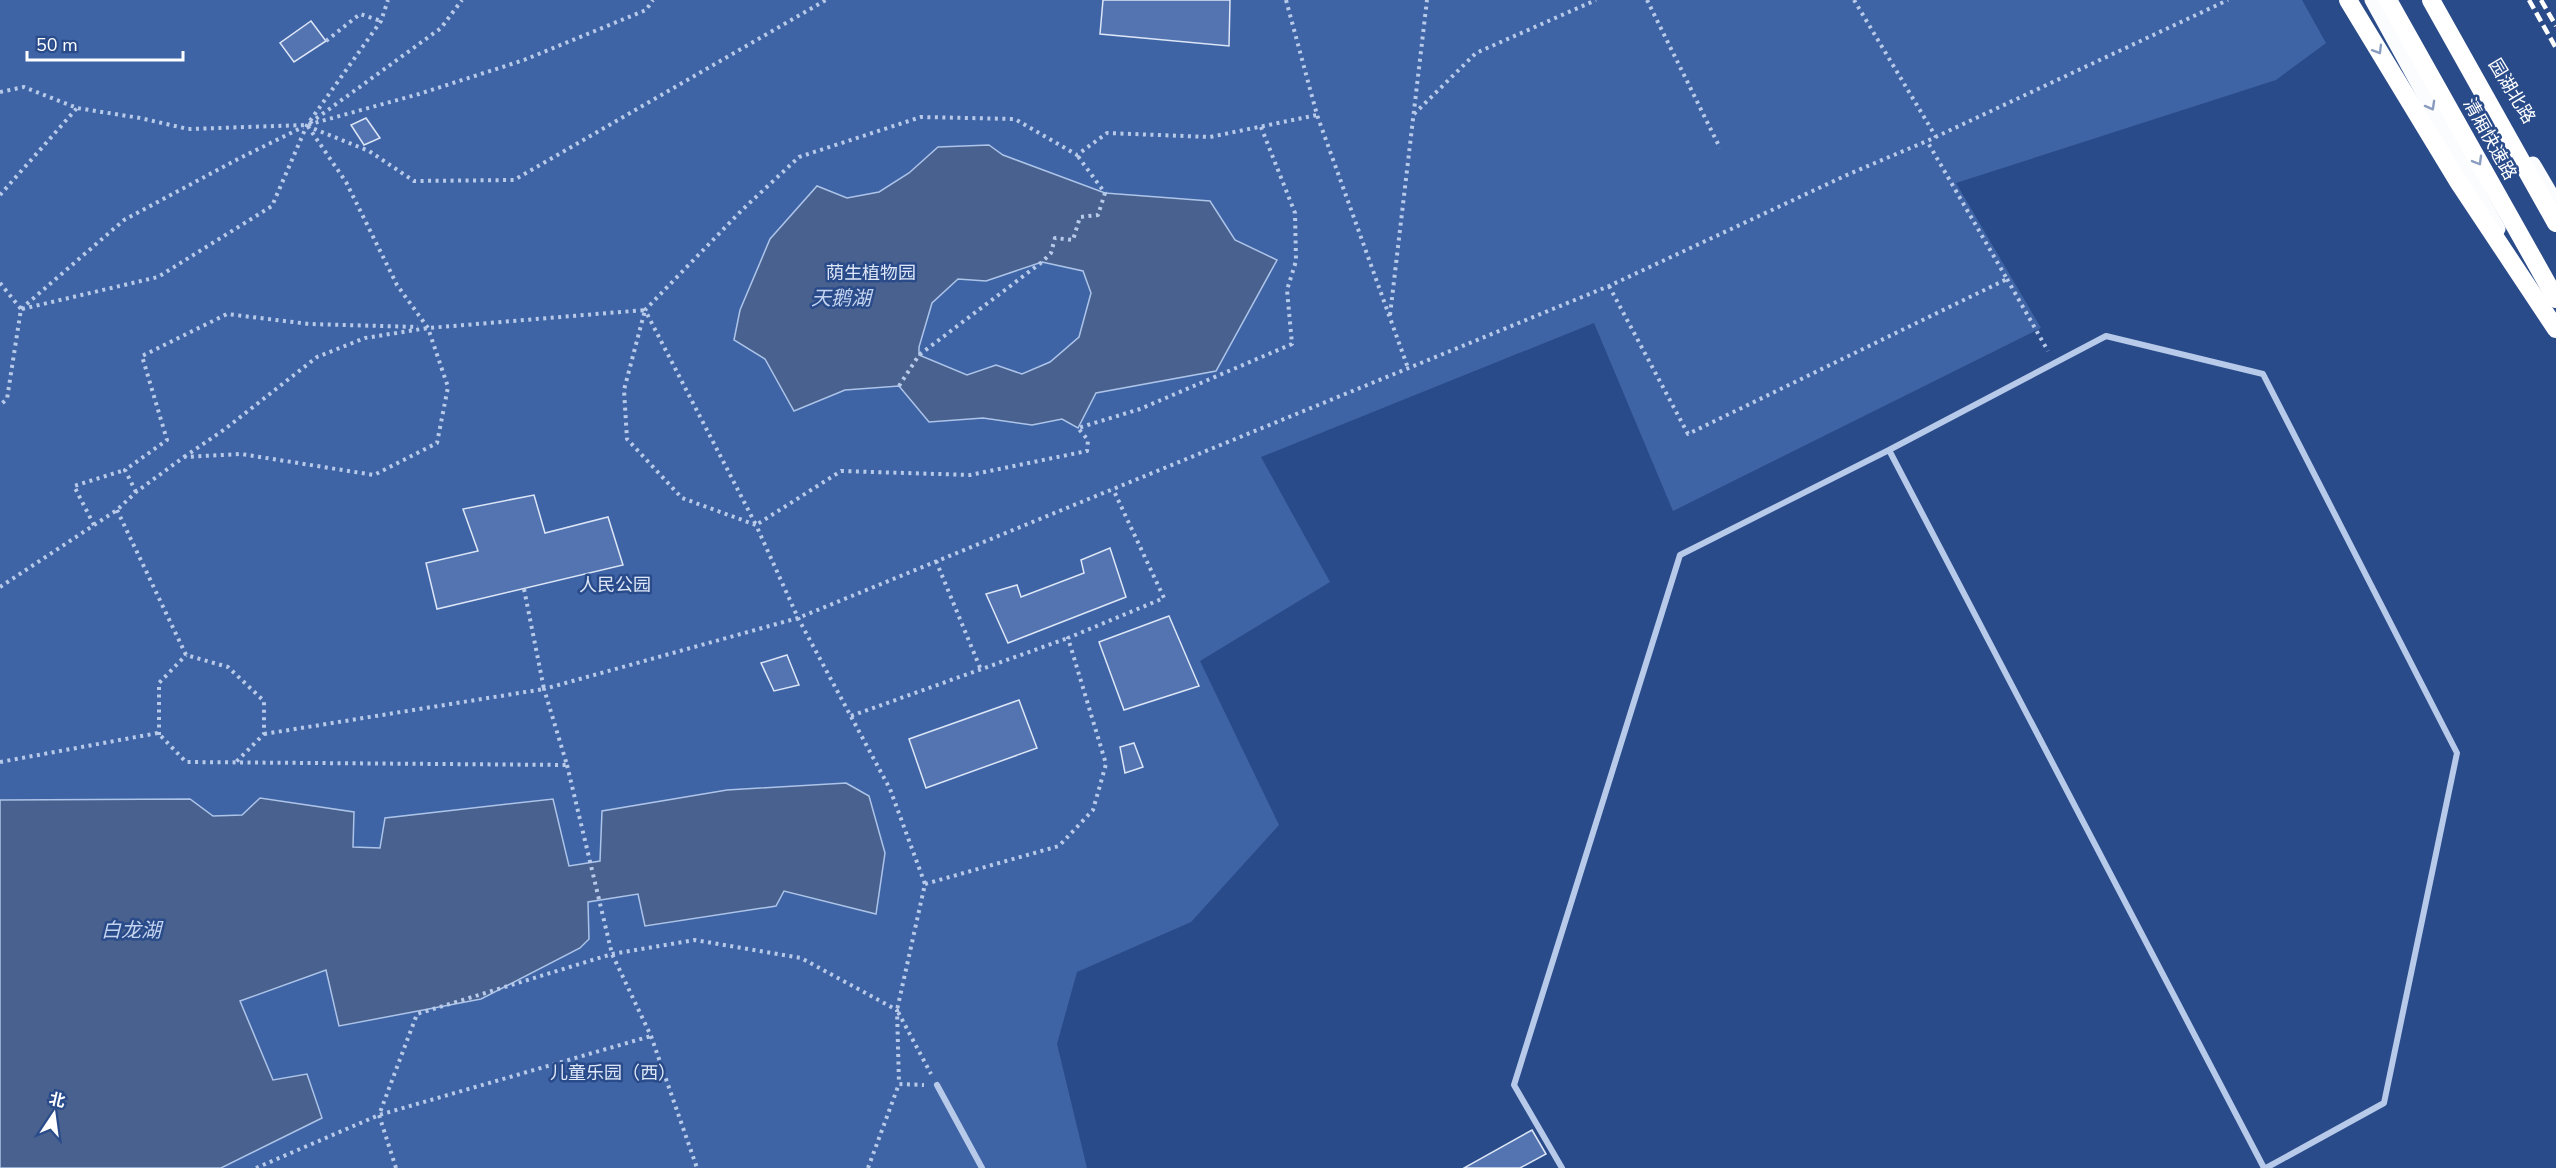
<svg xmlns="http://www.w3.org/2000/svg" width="2556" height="1168" font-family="'Nunito Sans','Noto Sans SC',sans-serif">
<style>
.green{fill:#3f64a6}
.water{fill:#49618e;stroke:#adc4e9;stroke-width:1.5;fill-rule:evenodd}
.building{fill:#5374b1;stroke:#dce6f7;stroke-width:1.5}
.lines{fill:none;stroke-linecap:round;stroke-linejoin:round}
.path{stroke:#b8cae9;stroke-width:4;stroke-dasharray:3 4.5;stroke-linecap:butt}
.street{stroke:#b8cae9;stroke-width:6}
.primary{stroke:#fafcfe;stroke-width:15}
.highway{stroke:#fff;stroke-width:18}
.rail{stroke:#fff;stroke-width:4.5;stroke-dasharray:10 4.5;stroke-linecap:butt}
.highway-bridge{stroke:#fff;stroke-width:18}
.oneway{stroke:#8a9cbf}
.oneway2{stroke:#889bbe}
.labels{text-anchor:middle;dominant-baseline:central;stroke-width:5;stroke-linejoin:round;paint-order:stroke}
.street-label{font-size:18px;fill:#fff;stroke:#2a4b8a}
.park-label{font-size:18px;fill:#dce6f7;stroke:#2a4b8a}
.water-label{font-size:20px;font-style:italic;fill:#c4d4f0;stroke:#2a4b8a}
</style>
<rect width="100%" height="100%" fill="#2a4b8a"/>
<path class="green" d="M0,0H2302L2326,43L2276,80L1956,183L2041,328L1673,511L1594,323L1261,457L1330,582L1200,661L1279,825L1191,922L1077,972L1057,1044L1087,1168H0Z"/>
<path class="water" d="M989,145L1003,155L1105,193L1210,201L1235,240L1277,260L1216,371L1096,393L1078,428L1062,419L1032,425L983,418L929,422L899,386L845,390L794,411L765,359L734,340L740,310L770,239L817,186L847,198L879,192L909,173L938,147ZM1042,262L1083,271L1091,293L1079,337L1050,362L1022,374L996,365L967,375L919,355V347L932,303L958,279L986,281Z
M846,783L869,796L885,853L876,914L784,891L776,906L645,926L638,894L588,902L589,939L580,948L481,999L339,1026L326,970L240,1001L273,1080L307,1074L322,1118L221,1168H0V800L190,799L213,816L242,815L260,798L354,812L353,847L380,848L385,818L553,799L569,866L600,861L602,811L727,790Z"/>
<path class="building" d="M1103,0H1230L1229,46L1100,34Z
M311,21L326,41L294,62L280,43Z
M366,118L380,138L364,145L351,125Z
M534,495L545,533L608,517L623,565L437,609L426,563L478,551L463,509Z
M1110,548L1126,597L1008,643L986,594L1017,585L1021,597L1084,573L1081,560Z
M1169,616L1199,686L1124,710L1099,642Z
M787,655L799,685L774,691L761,663Z
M1019,700L1037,748L926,788L909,739Z
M1134,743L1143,767L1125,773L1120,747Z
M1532,1130L1546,1154L1520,1168H1464Z"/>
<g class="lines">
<path class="path" d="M1286,0L1317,115L1408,368
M1647,0L1720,148
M1854,0L1936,137
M326,41L360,14L381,21
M0,92L24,87L77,108L140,118L188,129L307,125L419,94L524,60L646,10L653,0
M1414,114L1476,53L1596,0
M310,123L441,28L462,0
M307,126L369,151L414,181L514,180L826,0
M1261,127L1295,213L1296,261L1287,290L1292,344L1140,409L1078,428L1088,440L1087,451L970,475L841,471L756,525L645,310L742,210L799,157L921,117L1015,119L1077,155L1107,133L1210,137L1317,115
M0,195L77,108
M2007,279L2048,351
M0,283L21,309L7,399L0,405
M1609,286L1688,434L2007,279L1927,141
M21,309L124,220L238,159L303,127
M22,309L158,277L272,206L307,125L381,21L388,0
M1390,315L1427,0
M899,386L919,355L1042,262L1051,253L1055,238L1073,240L1080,217L1098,215L1105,193L1077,155
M184,457L225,429L317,357L365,338L428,328L645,310L624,390L627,439L682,498L756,525L798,618L890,789L925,884L897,1010L931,1074
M136,492L125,470L167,440L142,356L227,314L309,324L418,327
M117,510L186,655L228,667L264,701V734L236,762
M94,525L74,486L125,470
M936,561L981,670
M0,587L117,510L136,492L184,457L241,454L374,475L437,443L448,387L428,328L397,285L346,182L307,125
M851,716L1068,638
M264,734L544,689L524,589
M159,735V683L186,655
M0,762L158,733L186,762L567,765L544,689L798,618L1609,286L1849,174L1927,141L2228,0
M567,765L612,954L651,1036L697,1168
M925,884L1059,846L1093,810L1106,764L1068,638L1164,598L1113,489
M256,1168L379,1115L651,1036
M396,1168L379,1115L417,1014L612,954L695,940L801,958L897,1010L899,1084
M868,1168L899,1084L924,1085"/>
<path class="street" d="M1889,450L2106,336L2263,374L2457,753L2384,1103L2266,1168
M937,1085L982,1168
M1562,1168L1514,1085L1680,555L1889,450L2264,1168"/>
<path class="primary" d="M2372,0L2498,229
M2533,164L2556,203"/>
<path class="highway" d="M2388,0L2556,299
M2431,0L2556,223"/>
<path class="rail" d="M2529,0L2556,48
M2541,0L2556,26"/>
<path class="highway-bridge" d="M2348,0L2459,183L2556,329"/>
</g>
<defs><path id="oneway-chevron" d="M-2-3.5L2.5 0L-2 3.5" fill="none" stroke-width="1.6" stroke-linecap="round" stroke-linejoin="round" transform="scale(1.5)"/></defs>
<g class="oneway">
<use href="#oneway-chevron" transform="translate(2378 50) rotate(59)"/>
<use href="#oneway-chevron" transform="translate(2478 161) rotate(60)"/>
</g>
<use class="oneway2" href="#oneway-chevron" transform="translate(2431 106) rotate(61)"/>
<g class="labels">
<g class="street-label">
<text transform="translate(2512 91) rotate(59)">园湖北路</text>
<text transform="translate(2490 139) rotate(61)">清厢快速路</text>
</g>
<g class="park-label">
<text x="871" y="273">荫生植物园</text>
<text x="615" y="585">人民公园</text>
<text x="613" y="1073">儿童乐园（西）</text>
</g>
<g class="water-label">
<text x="841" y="298">天鹅湖</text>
<text x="131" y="930">白龙湖</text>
</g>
</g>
<g transform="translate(54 1114) rotate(13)" stroke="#2a4b8a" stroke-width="4.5" paint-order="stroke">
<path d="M0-4.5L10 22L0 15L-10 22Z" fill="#ffffff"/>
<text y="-9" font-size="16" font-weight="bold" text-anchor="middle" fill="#ffffff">北</text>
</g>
<path d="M27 51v9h156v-9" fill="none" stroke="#ffffff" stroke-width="3"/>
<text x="36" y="51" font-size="18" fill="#ffffff" stroke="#2a4b8a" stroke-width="4.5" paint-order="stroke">50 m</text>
</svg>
